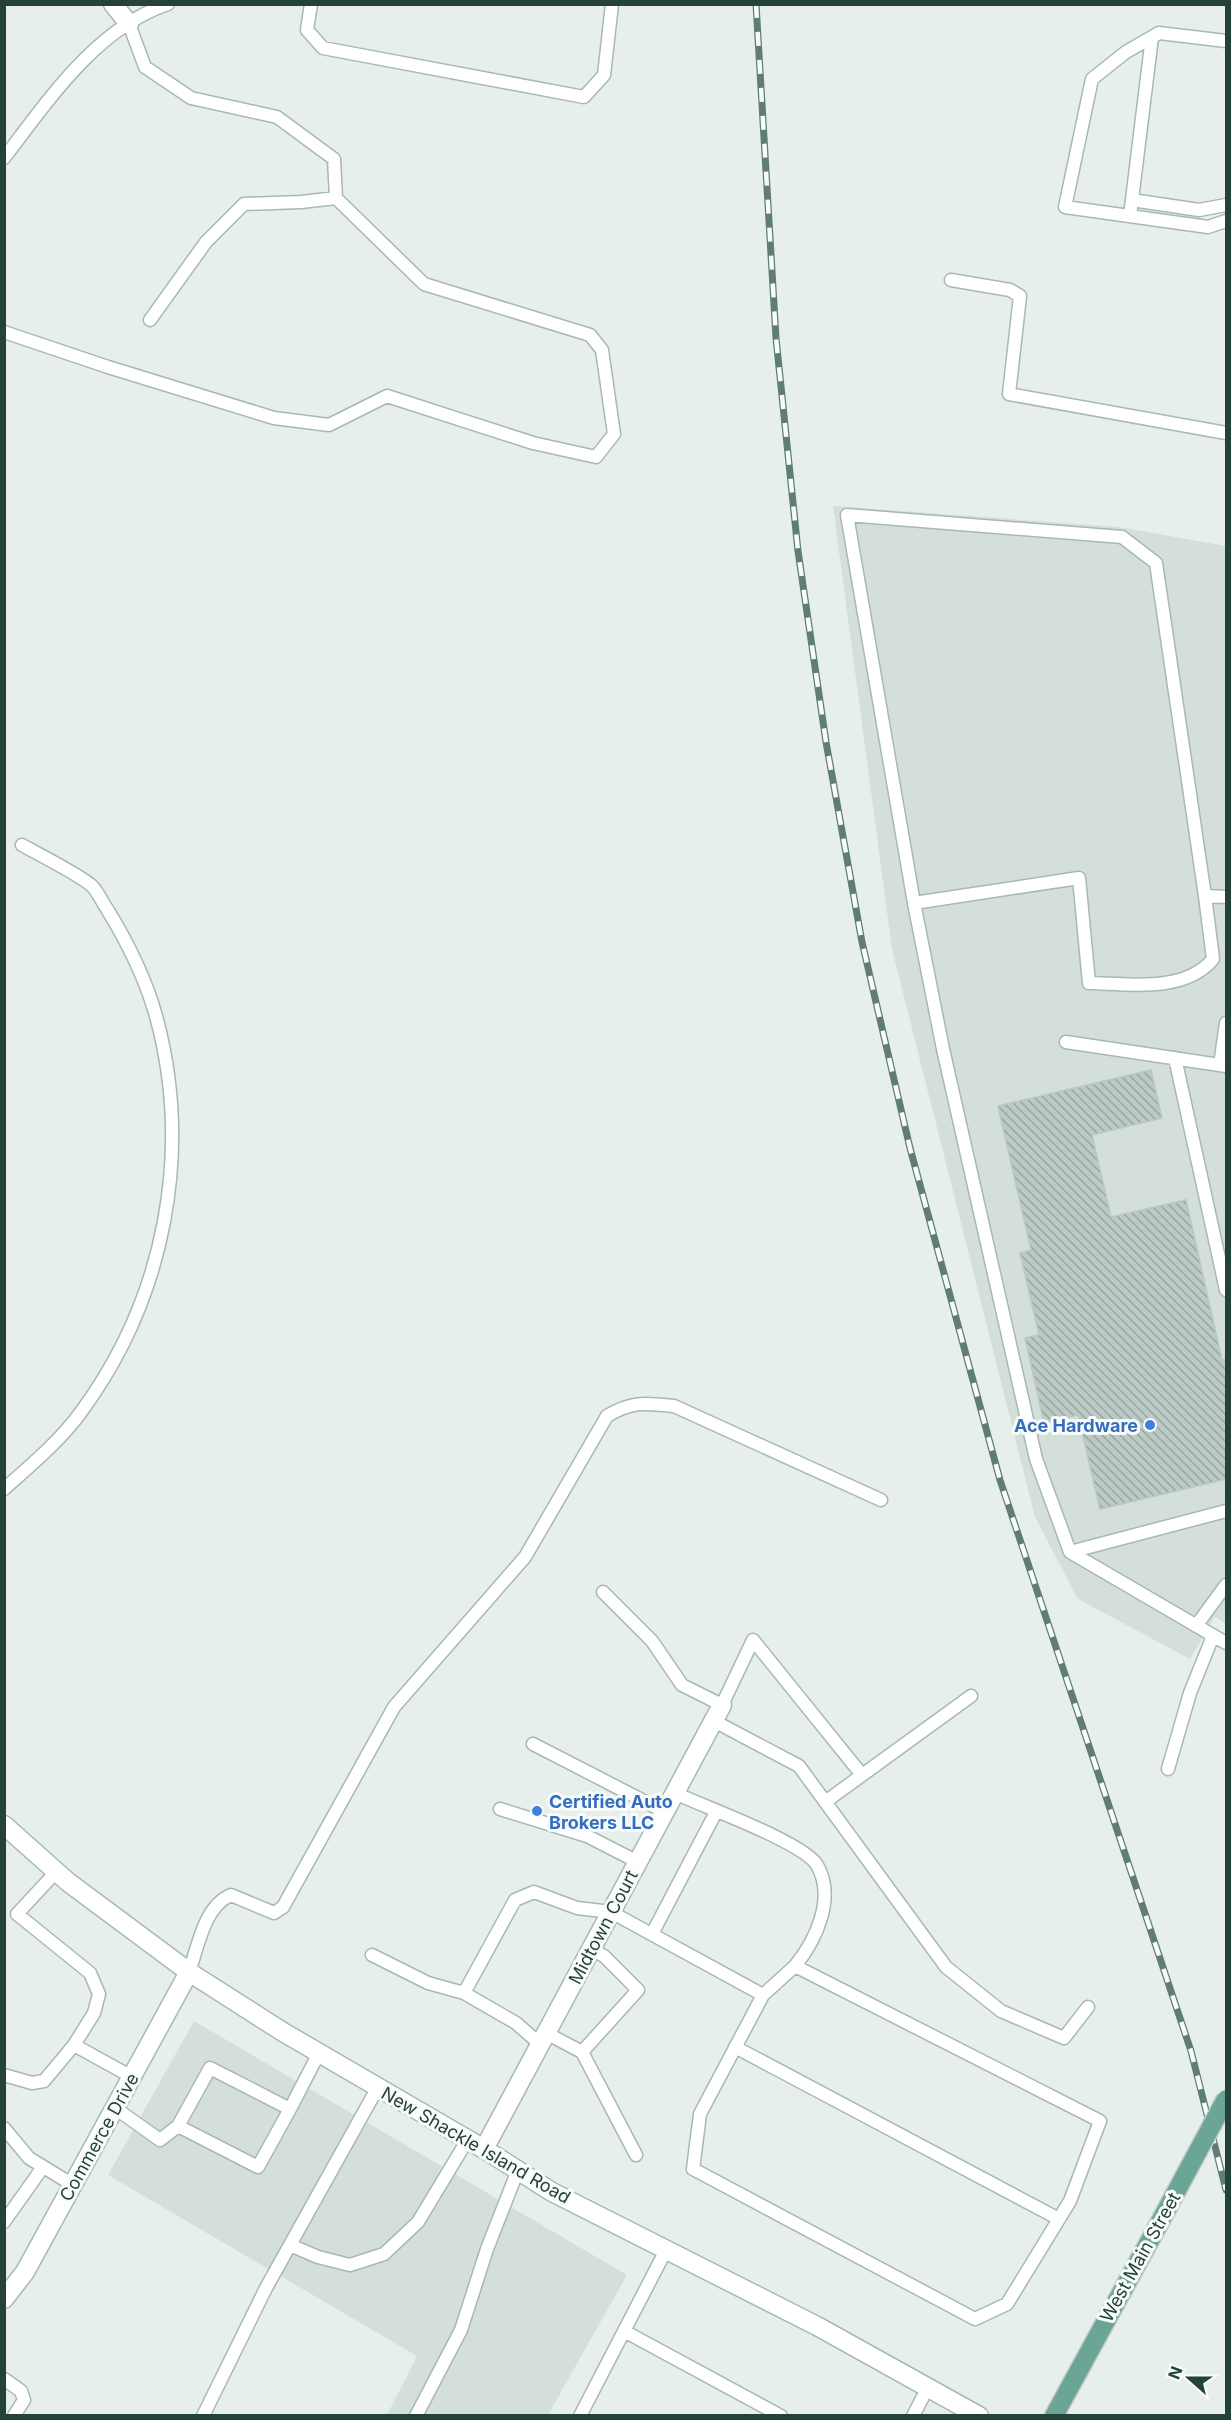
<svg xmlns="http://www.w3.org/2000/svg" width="1231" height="2420" font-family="Inter,sans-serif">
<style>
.built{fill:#d4dfda}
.building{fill:url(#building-back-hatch);stroke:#b8c9c2;stroke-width:1.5}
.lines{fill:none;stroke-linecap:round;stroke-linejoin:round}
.lane-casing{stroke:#a8b8b2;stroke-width:15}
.street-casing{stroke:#a8b8b2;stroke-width:21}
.secondary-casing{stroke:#a4bbb3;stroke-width:21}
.primary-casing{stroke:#c2cac8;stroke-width:21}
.lane{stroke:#fff;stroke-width:12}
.street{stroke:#fff;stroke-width:18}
.secondary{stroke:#fff;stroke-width:18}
.primary{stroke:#6aa596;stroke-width:18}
.rail-casing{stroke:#5f7d75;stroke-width:7}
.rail{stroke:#f7fbf9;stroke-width:4.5;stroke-dasharray:14;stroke-linecap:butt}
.primary-bridge-casing{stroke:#c2cac8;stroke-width:21;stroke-linecap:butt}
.primary-bridge{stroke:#6aa596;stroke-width:18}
.shop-dot{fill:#3f7fe0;stroke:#f7fbf9;stroke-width:2}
.labels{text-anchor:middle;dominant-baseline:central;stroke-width:6;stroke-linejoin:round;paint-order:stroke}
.shop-label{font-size:18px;font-weight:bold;fill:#366cbe;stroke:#f7fbf9;text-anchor:end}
.street-label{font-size:18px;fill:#24423a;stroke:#f7fbf9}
</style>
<defs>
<pattern id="building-back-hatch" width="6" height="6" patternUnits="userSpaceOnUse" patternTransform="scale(1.5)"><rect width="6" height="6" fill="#bbcac4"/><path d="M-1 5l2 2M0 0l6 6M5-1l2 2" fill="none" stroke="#98a6a0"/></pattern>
</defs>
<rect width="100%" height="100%" fill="#e6efeb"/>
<path class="built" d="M833,506L1119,527L1226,546V1624L1215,1617L1190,1659L1078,1599L1035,1517L892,949Z
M194,2021L627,2275L548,2415H387L417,2356L108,2175Z"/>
<path class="building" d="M1151,1070L1162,1118L1092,1135L1111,1217L1186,1200L1222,1360L1227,1359V1479L1100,1509L1078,1415L1044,1423L1025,1338L1039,1335L1020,1253L1031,1250L998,1106Z"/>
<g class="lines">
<g class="lane-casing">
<path id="lane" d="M311,4L307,30L323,48L584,97L604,75L612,4
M129,24L145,67L191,98L277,117L334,159L336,198L301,202L244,204L206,242L150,320
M1226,41L1159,33L1126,52L1092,79L1065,207L1208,227L1226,221
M4,158C48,101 96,28 168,4
M1132,200L1199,210L1226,205
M1130,216L1152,37
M951,280L1010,290L1020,296L1009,394L1226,433
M4,332L108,367L274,418L329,425L387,396L533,443L596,457L614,434L602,350L590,335L424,284L336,198
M1205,896L1213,959C1185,993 1129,984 1089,983L1079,878L914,903L943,1049L1036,1459L1070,1552L1226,1643
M914,903L847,515L1122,537L1156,563L1205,896L1226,897
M1066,1042L1226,1066
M1175,1058L1226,1290
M1220,1065L1226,1023
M4,1489C31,1465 60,1441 81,1412C165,1298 193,1152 156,1016C145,977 128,943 107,909C102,902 98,892 92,886C80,875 38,854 22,845
M1070,1552L1226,1511
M603,1592L652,1641L682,1685L722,1705L753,1640L862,1775
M1196,1626L1226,1585
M714,1721L799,1766L946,1967L1001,2011L1064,2038L1088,2007
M533,1744L665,1812
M1168,1769L1190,1693L1213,1636
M675,1793C704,1807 803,1842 817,1865C836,1898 816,1940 795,1966
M825,1802L971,1696
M500,1809L587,1836L638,1862
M56,1872L17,1914L90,1973L99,1994L94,2013L74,2045L132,2077
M652,1934L716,1812
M372,1955L428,1983L464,1993L515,1900L534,1892L577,1908L611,1912L763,1995L700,2114L693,2169L975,2319L1007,2304L1070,2201L1100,2121L795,1966L763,1995
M189,1972C198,1947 204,1906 231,1895L274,1913L283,1907L394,1707L525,1557L607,1416C632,1401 645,1403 674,1406L881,1500
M464,1993L516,2023L540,2044
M546,2033L582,2052L636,2155
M735,2047L1059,2219
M582,2052L638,1990L604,1956L591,1949
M4,2075L32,2083L44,2081L74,2045
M115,2108L160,2140L178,2126L210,2068L290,2109L319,2053
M178,2126L258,2167L290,2109
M4,2128L29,2158L73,2185
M4,2222L43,2167
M290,2245L318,2257L350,2265L384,2254L418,2222L468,2139
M624,2331L781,2416
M4,2379L21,2391L24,2400L14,2416
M203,2416L266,2288L378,2087
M416,2416L461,2330L487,2249L518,2170
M580,2416L666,2250
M913,2416L928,2387"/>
</g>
<g class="street-casing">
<path id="street" d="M113,4L129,24
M484,2149L722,1705
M4,2299L25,2272L189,1972"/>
</g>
<g class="secondary-casing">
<path id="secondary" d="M4,1825L68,1882L189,1972L283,2032L484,2149L552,2192L817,2326L979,2416"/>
</g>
<g class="primary-casing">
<path id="primary" d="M1054,2416L1155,2231"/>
</g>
<use href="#lane" class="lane"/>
<use href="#street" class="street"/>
<use href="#secondary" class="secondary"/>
<use href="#primary" class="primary"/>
<g class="rail-casing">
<path id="rail" d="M756,4L776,338L798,551L826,742L862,942L910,1148L1000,1480L1191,2051L1226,2190"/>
</g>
<use href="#rail" class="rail"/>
<g class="primary-bridge-casing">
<path id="primary-bridge" d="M1155,2231L1226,2099"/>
</g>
<use href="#primary-bridge" class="primary-bridge"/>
</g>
<g class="shop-dot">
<circle cx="1150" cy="1425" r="6"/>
<circle cx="537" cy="1811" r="6"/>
</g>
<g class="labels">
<g class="shop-label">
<text x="1138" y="1425">Ace Hardware</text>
<text x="549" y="1801" text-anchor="start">Certified Auto<tspan x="549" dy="21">Brokers LLC</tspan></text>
</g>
<g class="street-label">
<text transform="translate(603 1927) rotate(-62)">Midtown Court</text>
<text transform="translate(99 2137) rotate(-61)">Commerce Drive</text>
<text transform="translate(476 2145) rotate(30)">New Shackle Island Road</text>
<text transform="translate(1140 2257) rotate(-61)">West Main Street</text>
</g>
</g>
<rect width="1231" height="2420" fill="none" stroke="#24423a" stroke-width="12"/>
<g transform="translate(1189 2378) rotate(291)" stroke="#f7fbf9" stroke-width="4.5" paint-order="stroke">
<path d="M0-4.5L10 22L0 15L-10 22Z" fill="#24423a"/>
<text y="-9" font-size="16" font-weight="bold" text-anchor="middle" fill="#24423a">N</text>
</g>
</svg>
